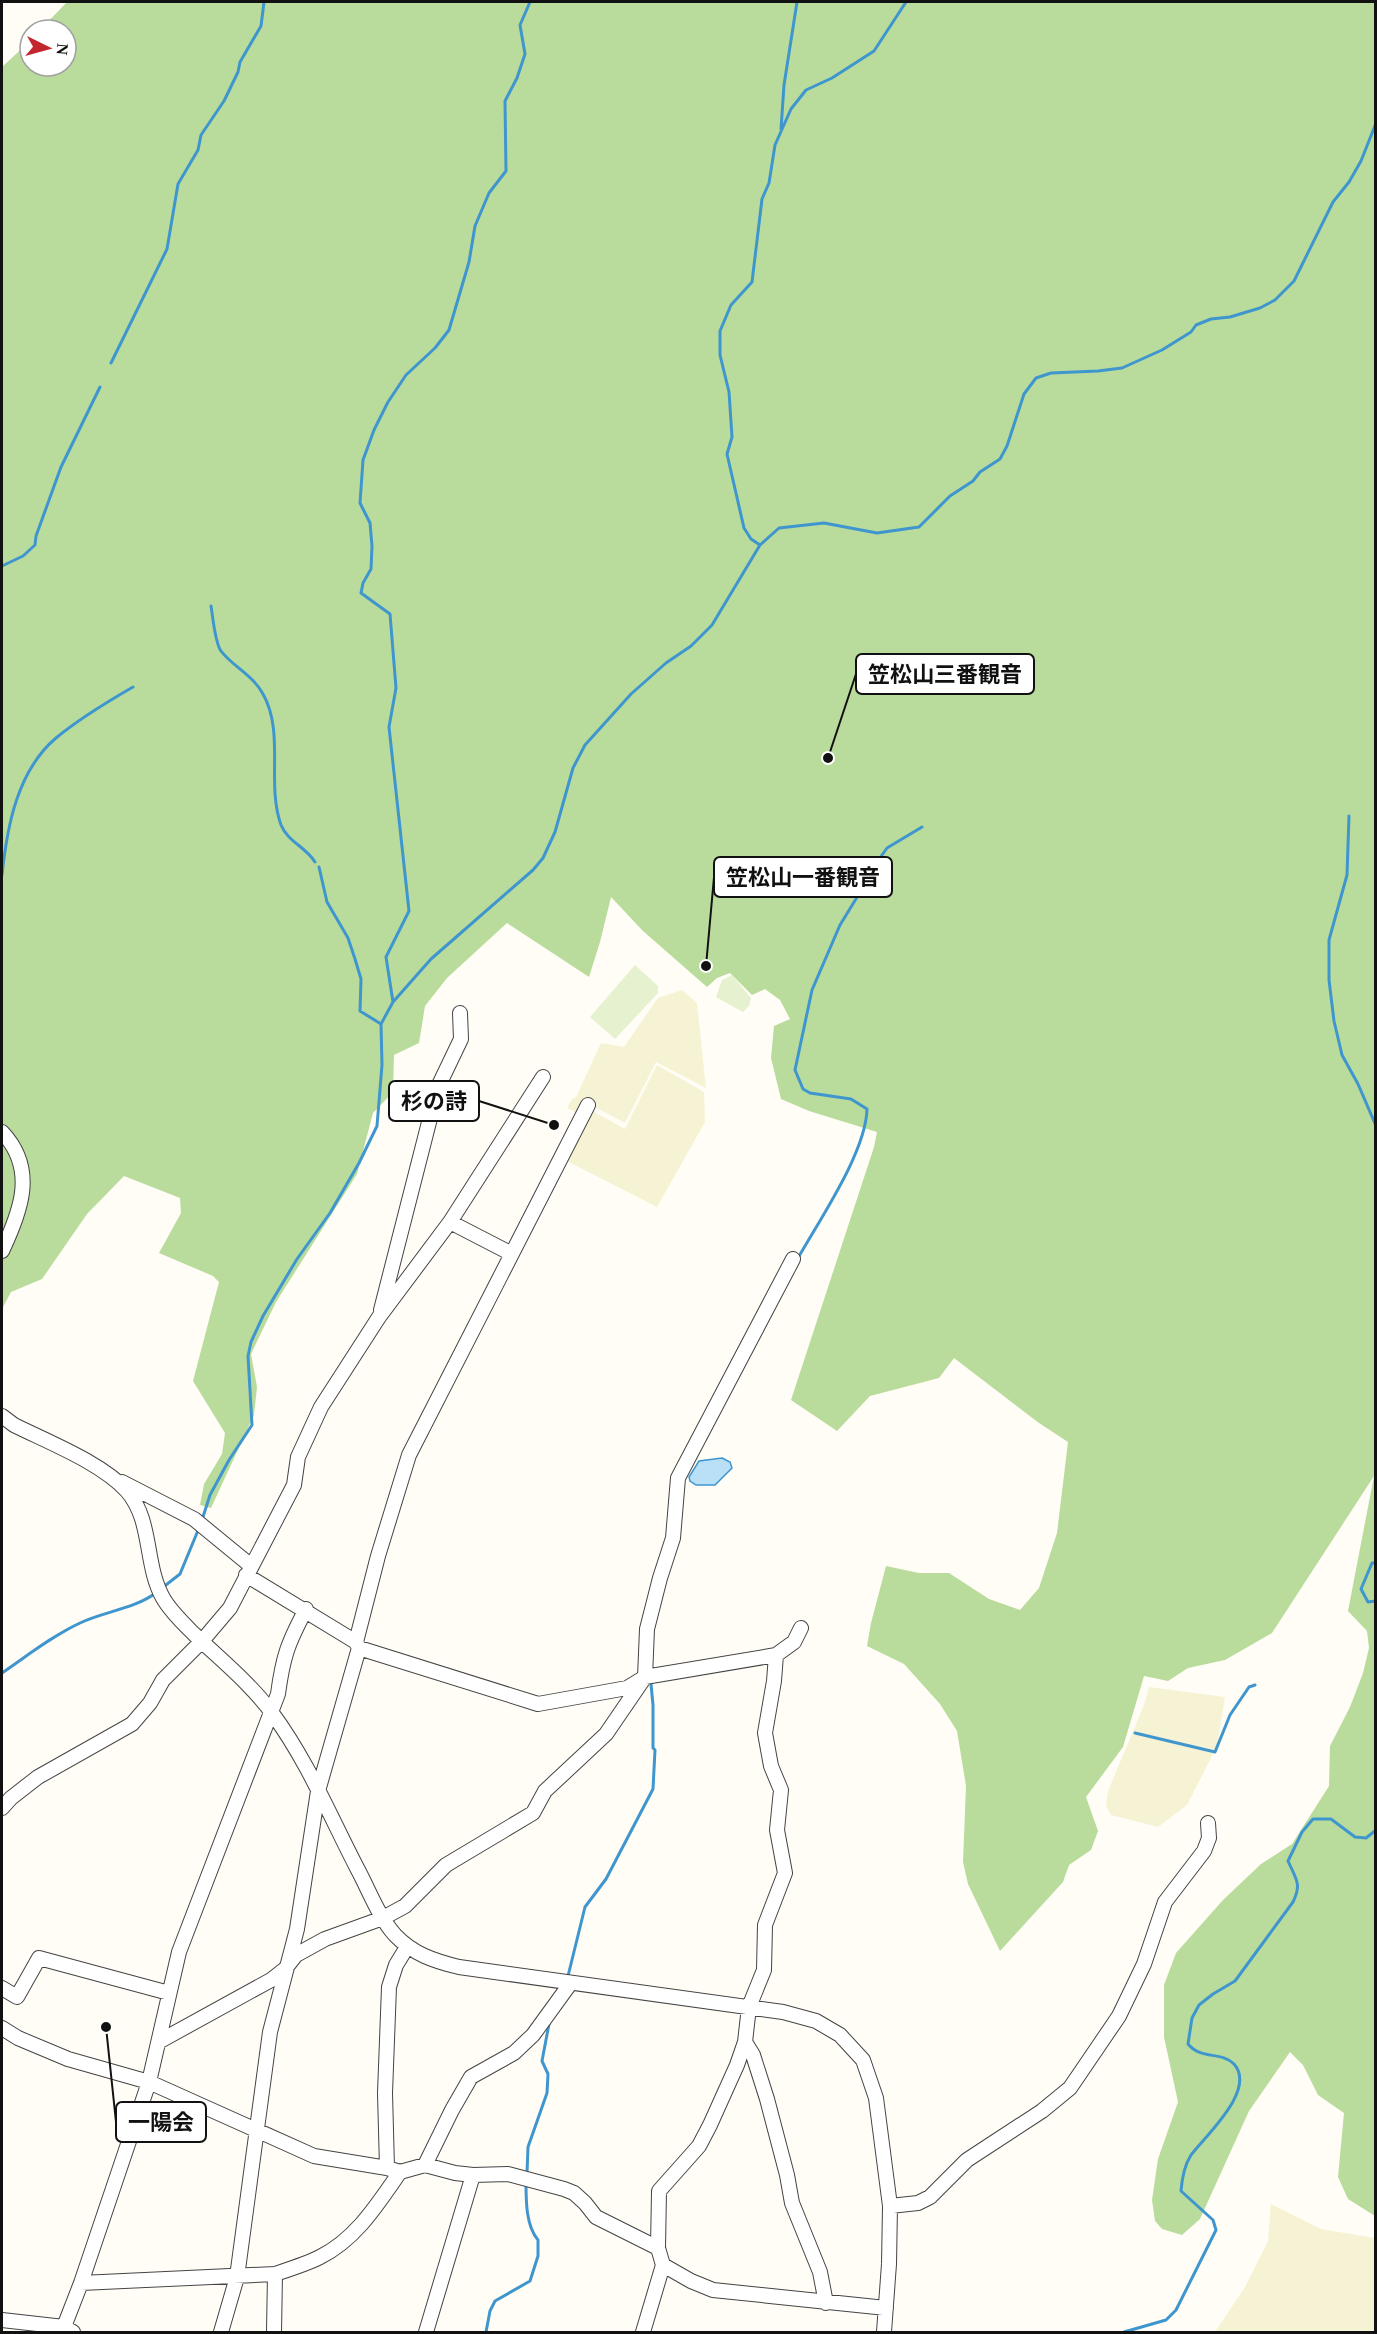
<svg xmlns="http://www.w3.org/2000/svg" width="1377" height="2334" font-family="'Times New Roman','Noto Sans JP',serif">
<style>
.farmland{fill:#f6f3d4}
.forest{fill:#b9dc9c}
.pitch{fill:#e6f2cf}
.water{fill:#b9e0f7;stroke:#3f96cf;stroke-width:1.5}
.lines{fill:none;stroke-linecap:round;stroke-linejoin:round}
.stream{stroke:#3f96cf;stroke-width:3}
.minor-casing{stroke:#444;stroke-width:16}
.minor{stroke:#fff;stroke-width:14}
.leader{fill:none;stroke:#111;stroke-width:2}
.callout-dot{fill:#111;stroke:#fff;stroke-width:2}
.callout{fill:#fff;stroke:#111;stroke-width:2}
.callout-label{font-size:22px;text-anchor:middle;font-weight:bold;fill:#111}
</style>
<rect width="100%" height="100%" fill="#fffdf5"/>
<path class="farmland" d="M682,990L697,1003L706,1088L656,1062L625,1123L587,1103L579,1114L567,1108L572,1099L576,1097L601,1043L624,1047L658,998Z
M657,1065L704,1092L705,1122L657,1207L563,1159L589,1109L625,1129Z
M1149,1687L1225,1697L1217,1746L1187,1805L1158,1827L1111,1815L1106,1806L1108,1791L1144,1705Z
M1271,2204L1321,2229L1375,2238V2332H1215L1245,2287L1268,2241Z"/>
<path class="forest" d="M67,2H1375V2216L1348,2199L1338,2177L1344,2113L1318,2095L1303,2065L1290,2052L1249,2111L1200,2219L1182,2235L1162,2229L1155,2221L1152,2200L1158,2159L1178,2102L1164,2037V1985L1176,1953L1223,1900L1261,1864L1292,1844L1329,1786L1330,1746L1350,1707L1363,1673L1369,1648L1367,1631L1348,1611L1374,1476L1272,1633L1225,1660L1188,1668L1168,1681L1144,1676L1123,1747L1086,1797L1098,1831L1091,1850L1069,1865L1063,1882L1000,1951L968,1884L963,1862L966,1786L957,1731L940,1704L904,1664L867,1646L871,1623L886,1566L919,1573H949L989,1599L1020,1610L1039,1588L1057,1533L1068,1442L1039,1423L954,1358L939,1378L870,1396L837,1431L791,1400L874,1147L877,1132L809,1111L781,1099L771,1058L774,1026L790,1019L780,1000L765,989L752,995L730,973L717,978L707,987L643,931L611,897L600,942L589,977L507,923L447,978L425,1006L419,1043L394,1055L393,1092L373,1113L357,1174L276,1302L251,1354L257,1387L254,1415L211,1508L200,1505L204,1484L222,1454L225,1433L193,1381L219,1282L213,1276L159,1253L181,1213L180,1198L124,1176L87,1214L42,1279L11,1292L2,1309V67L30,41V66H66V30H40Z"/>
<path class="pitch" d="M635,965L658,986V993L615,1039L590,1017Z
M732,975L751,998L749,1006L743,1012L716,997L722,980Z"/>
<path class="water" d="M722,1458L730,1462L732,1468L715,1485H696L690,1481L689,1477L699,1461Z"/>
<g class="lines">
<path class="stream" d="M781,129L784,85L797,2
M111,363L167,249L178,184L198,150L201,135L224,101L238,72L240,62L261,26L264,2
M760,545L751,539L744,528L727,454L732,437L729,392L720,355V331L731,305L752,282L762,199L769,183L775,145L791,109L806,90L832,78L874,51L906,2
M2,566L23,556L35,545L36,536L61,467L100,387
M211,606C213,618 215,643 221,651C231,665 253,675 263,694C285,733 266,783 281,825C288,842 306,847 315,862
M1349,816L1347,875L1329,940V980L1334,1021L1342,1055L1358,1084L1376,1126
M319,867L327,902L348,938L355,959L361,979L360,1011L381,1024
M2,875C7,827 17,771 56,738C80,718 107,702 133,687
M393,1002L386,957L409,911L389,727L396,688L390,614L361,593L363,583L371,569L372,546L370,523L360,503L363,460L374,430L388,402L406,375L435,348L449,330L469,262L475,226L489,193L506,171L505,101L517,78L525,54L520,25L530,2
M798,1258C820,1219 866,1152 867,1109L851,1099L810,1093L803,1089L795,1070L812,990L840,925L859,894L872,869L887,848L922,827
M202,1520L210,1495L229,1460L252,1425L248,1356L251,1342L263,1316L297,1259L330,1213L359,1163L377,1126L382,1065L381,1024L393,1002L431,959L533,870L543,858L555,832L573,768L585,745L631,694L666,663L691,646L712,625L760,545L779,528L824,523L877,533L919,527L950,496L973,481L980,472L1000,459L1007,446L1024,394L1036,378L1051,373L1098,371L1122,368L1162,350L1191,332L1196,325L1211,319L1230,317L1260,308L1275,300L1294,281L1333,202L1349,182L1361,161L1376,123
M1376,1563H1372L1361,1589L1368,1602L1376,1601
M162,1588L180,1574L199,1528
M2,1673C27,1656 52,1636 80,1623C105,1611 135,1609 157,1592
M1135,1733L1215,1752L1230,1715L1249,1687L1255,1685
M568,1976L585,1907L606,1879L653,1789L655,1750L653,1748V1705L651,1684
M527,2173L528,2147L547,2093L548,2074L542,2061L549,2024
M486,2332L490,2311L495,2301L530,2281L538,2256V2240C526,2226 526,2201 526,2183
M1124,2332L1166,2320L1176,2310L1216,2230L1213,2220L1181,2191C1182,2178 1184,2166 1191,2155C1205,2136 1257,2090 1234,2064C1221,2051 1201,2060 1188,2044L1192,2018L1199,2005L1213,1994L1235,1981L1293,1902C1302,1884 1296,1879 1288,1861L1302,1832L1313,1819H1331L1355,1837L1366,1838L1376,1830"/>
<g class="minor-casing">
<path id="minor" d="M2,1132C37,1169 21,1211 2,1251
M450,1222L510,1253
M381,1310L438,1087L461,1039L460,1013
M2,1416L14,1425C48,1442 102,1463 127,1491C153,1521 144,1564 163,1598C171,1612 184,1624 195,1635C221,1660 251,1684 272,1713C307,1760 330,1816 357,1868C369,1890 378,1916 395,1935C413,1954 434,1961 459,1967L783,2012L816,2021L840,2035L863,2060L876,2098L890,2206L889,2264L884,2332
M122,1482L194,1519L250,1565
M246,1575L356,1642
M359,1648L538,1704L627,1688L645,1677L776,1655L794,1642L801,1628
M2,1808L11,1798L38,1777L132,1724L150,1703L163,1680L202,1641L230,1608L294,1485L298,1457L321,1407L379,1317L450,1222L543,1077
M2,1988L17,1997L39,1958L169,1993
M2,2028L18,2038L68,2059L149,2082L314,2156L387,2168L400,2172L425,2165L455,2173L473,2175L508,2174L564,2189L574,2193L585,2203L596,2217L658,2248
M160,2041L271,1980L285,1969L296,1955L325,1939L383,1918L405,1906L446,1865L533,1813L545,1791L606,1734L645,1677L647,1629L660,1578L673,1538L678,1478L793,1259
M745,2042L753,2055L767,2099L787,2175L792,2203L820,2272L826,2303
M425,2165L452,2110L471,2077L514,2053L533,2035L570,1984
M387,2168L385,2093L389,1987L396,1965L407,1947
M890,2206L918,2203L930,2197L967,2160L1042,2111L1070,2088L1119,2016L1144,1964L1165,1902L1204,1851L1209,1838L1208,1823
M663,2265L691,2281L713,2290L886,2308
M81,2283L275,2274C290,2269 306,2264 320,2257C356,2239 377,2205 400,2172
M2,2320L64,2327L73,2332
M62,2332L81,2283L149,2082L179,1952L278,1694C283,1656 288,1643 306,1609
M221,2332L237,2277L270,2032L297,1929L318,1791L359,1648L356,1642L378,1556L409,1455L588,1105
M274,2332L275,2274
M426,2332L473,2175
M643,2332L663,2265L658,2248L659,2191L699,2146L710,2125L737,2065L745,2042L749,2007L764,1970L765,1925L785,1873L777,1830L781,1790L771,1766L765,1733L774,1681L776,1655"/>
</g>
<use href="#minor" class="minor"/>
</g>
<path class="leader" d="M828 758L856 674M706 966L714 877M554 1125L479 1101M106 2027L116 2122"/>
<g class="callout-dot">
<circle cx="828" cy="758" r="6"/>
<circle cx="706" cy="966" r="6"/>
<circle cx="554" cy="1125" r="6"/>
<circle cx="106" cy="2027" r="6"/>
</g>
<g class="callout">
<rect x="856" y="654" width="178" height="40" rx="6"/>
<rect x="714" y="857" width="178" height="40" rx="6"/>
<rect x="389" y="1081" width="90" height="40" rx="6"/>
<rect x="116" y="2102" width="90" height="40" rx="6"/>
</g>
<g class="callout-label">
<text x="945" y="682">笠松山三番観音</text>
<text x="803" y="885">笠松山一番観音</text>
<text x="434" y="1109">杉の詩</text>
<text x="161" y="2130">一陽会</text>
</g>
<rect width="1377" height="2334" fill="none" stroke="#111111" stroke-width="6"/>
<g transform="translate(48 48) rotate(95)"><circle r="28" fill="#ffffff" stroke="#a0a0a0" stroke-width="1.5"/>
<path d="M0-4.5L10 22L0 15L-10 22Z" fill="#c4262e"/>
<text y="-9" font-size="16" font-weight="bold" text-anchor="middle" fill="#111111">N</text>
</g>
</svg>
